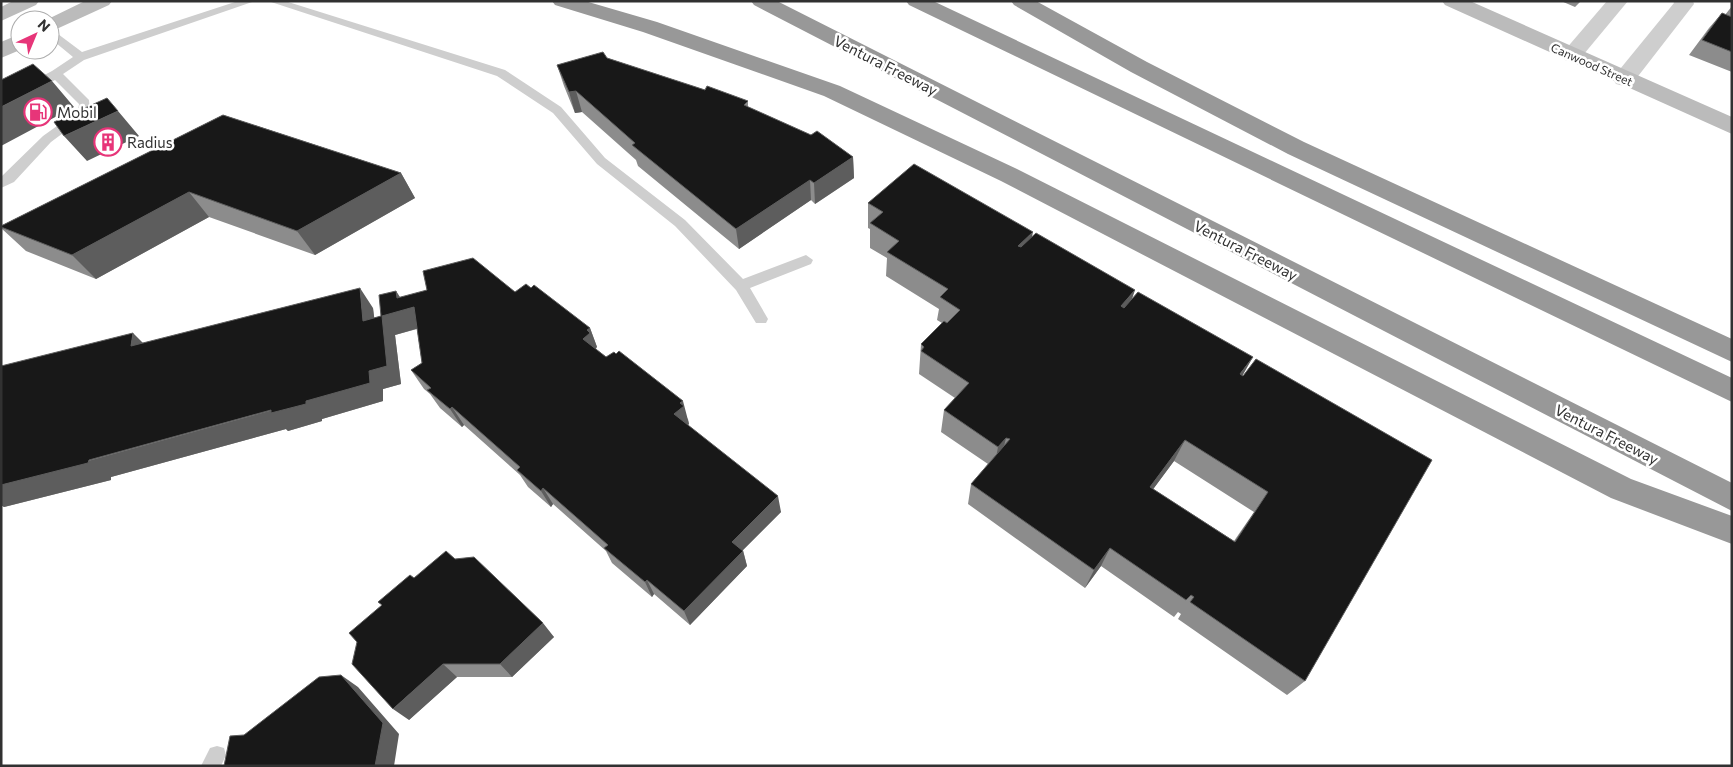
<svg xmlns="http://www.w3.org/2000/svg" width="1733" height="767" font-family="Commissioner,sans-serif">
<style>
.lines{fill:none;stroke-linecap:round;stroke-linejoin:round}
.lane{fill:#cecece;fill-rule:evenodd}
.street{fill:#cecece;fill-rule:evenodd}
.secondary{fill:#bbb;fill-rule:evenodd}
.highway{fill:#989898;fill-rule:evenodd}
.wall{fill:#8c8c8c;fill-rule:evenodd}
.shaded-wall{fill:#5d5d5d}
.building{fill:#181818;stroke:#5d5d5d;fill-rule:evenodd}
.labels{text-anchor:middle;dominant-baseline:central;stroke-width:5;stroke-linejoin:round;paint-order:stroke}
.far-street-label{font-size:12px;fill:#313131;stroke:#fff}
.street-label{font-size:15px;fill:#313131;stroke:#fff}
.poi-label{font-size:15px;fill:#313131;stroke:#fff;text-anchor:start}
</style>
<rect width="100%" height="100%" fill="#fff"/>
<g class="lines">
<path class="lane" d="M238,1H255L84,60L63,74L89,100L90,113L51,142L14,182L1,188V177L43,136L78,111L79,104L55,80L1,107V98L52,71L73,57L50,38V28L82,52Z
M268,1H285L505,70L561,107L605,158L685,220L743,279L806,255L813,260L811,264L750,288L768,319L766,323H756L736,290L675,226L597,164L553,113L497,76Z
M217,746L224,748L226,755L221,766H201L210,748Z"/>
<path class="street" d="M1607,1H1628L1579,60L1572,62L1565,60L1561,55L1565,50Z
M1673,1H1693L1694,4L1632,84L1624,86L1616,84L1613,79L1616,74L1674,3Z"/>
<path class="secondary" d="M13,1H39L36,5L1,21V7Z
M85,1H112L109,5L50,32V20H46Z
M1442,1H1470L1732,117V134L1445,5Z
M20,34V50L1,58V42Z"/>
<path class="highway" d="M552,1H585L657,22L840,86L1017,169L1631,479L1732,516V544L1611,498L1001,181L824,96L643,32L555,5Z
M751,1H777L1732,483V511L754,5Z
M906,1H933L1732,378V402L909,5Z
M1011,1H1036L1147,62L1304,142L1732,339V362L1288,154L1131,72L1014,5Z"/>
</g>
<path class="wall" d="M1561,1H1581L1575,7Z
M1732,6V72L1689,55L1709,28L1722,13L1725,15Z
M607,58L705,90L748,101V107L853,157L854,178L815,204L811,200L739,249L638,166L636,160L582,112L575,113L564,86L557,65Z
M223,115L401,173L415,198L315,255L209,217L96,279L26,251L1,228V226Z
M868,203L1032,237L1132,300L1242,376H1243L1256,359L1305,681L1287,695L1178,619L1181,614L1178,612L1174,617L1101,566L1085,588L968,504L971,484L988,464L941,432L944,410L955,398L919,374L921,344L942,323L937,320L939,309L886,276L887,258L870,248V229L868,228ZM1174,461L1254,512L1234,541L1153,489Z
M396,291L400,297L515,292L590,328L597,347L596,348V349L688,419L689,424L688,425L781,512L743,550L747,566L690,625L654,594L652,597L612,563L606,551L553,504L551,507L528,487L520,475L464,425L462,427L440,408L430,394L424,389L411,370L422,363L417,329L395,335L401,384L383,389V401L322,419V421L288,431L286,429L111,477V480L4,507L1,505V366L143,343L373,308L374,318L381,316Z
M455,559L554,637L512,677H457L409,720L414,578Z"/>
<path class="shaded-wall" d="M52,81L74,107L1,146V107Z
M576,91L582,112L575,113L569,92Z
M118,111L139,136L87,161L64,136Z
M853,157L854,178L815,204L814,183Z
M401,173L415,198L315,255L297,231Z
M810,180L811,200L739,249L736,229Z
M189,192L209,217L96,279L72,255Z
M1033,232L1028,256L1018,246Z
M360,288L373,308L377,340L363,321Z
M1135,290L1127,314L1121,306Z
M396,291L407,309L414,307L426,326L395,335L401,384L383,389V401L322,419V421L288,431L286,429L111,477V480L4,507L1,505V485L306,401L369,371L382,316L397,298Z
M590,328L597,347L596,348L597,352L583,339L587,330Z
M133,333L152,352L131,346Z
M1253,357L1240,380V374Z
M683,401L689,424L680,432L674,414L680,403Z
M452,407L464,425L462,427L450,409Z
M1006,438L1001,459L994,468L998,447Z
M1185,440L1174,461L1140,507L1150,487Z
M543,488L553,504L551,507L541,491Z
M778,496L781,512L736,557L732,542Z
M1110,548L1101,566L1085,588L1094,570Z
M743,551L747,566L690,625L684,611Z
M647,580L654,594L652,597L645,582Z
M543,623L554,637L512,677L500,664Z
M443,664L457,677L409,720L393,709Z
M341,675L358,687L399,734L394,766H375Z"/>
<path class="building" d="M1722,13L1732,17V52L1702,40Z
M603,52L607,58L705,90L707,86L748,101L744,105L811,135L817,131L853,157L814,183L810,180L736,229L632,145L635,143L576,91L569,92L557,65Z
M33,64L52,81L1,107V80Z
M107,98L118,111L64,136L54,122Z
M223,115L401,173L297,231L189,192L72,255L1,227V226Z
M914,164L1033,232L1018,246L1021,247L1036,233L1135,290L1121,306L1124,308L1138,292L1253,357L1240,374L1243,376L1256,359L1432,460L1305,681L1190,602L1194,597L1191,595L1186,600L1110,548L1094,570L971,484L1010,439L1006,438L998,447L944,410L969,383L921,351L924,347L921,344L944,321L947,323L960,310L940,297L948,289L887,252L899,241L870,223L883,212L868,203ZM1185,440L1268,492L1235,542L1150,487Z
M473,258L515,292L526,284L531,288L534,285L590,328L587,330L590,333L583,339L606,357L614,352L616,354L619,351L683,401L680,403L684,406L674,414L778,496L732,542L743,551L684,611L647,580L645,582L604,548L608,545L543,488L541,491L517,470L520,467L452,407L450,409L427,390L431,388L411,370L422,363L414,307L382,316L387,366L369,371L370,383L306,401V404L271,413V410L89,460L88,463L1,485V366L133,333L131,346L360,288L363,321L381,316L379,295L396,291L397,298L427,290L423,271Z
M446,551L455,559L474,557L543,623L500,664H443L393,709L352,664L357,642L349,633L382,605L378,602L410,575L414,578Z
M341,675L383,723L375,766H223H224L230,736L244,735L319,677Z"/>
<defs>
<g id="fuel-ring" transform="scale(1.4375)"><circle r="9.5" fill="#fff" stroke="#e73579" stroke-width="1.5"/><path d="M-5.5-6h7V0h2V4h1.3V-2.5L3-4.5l.8-.8L6-3V5H2.5V1h-1V6h-7ZM-4.2-4.7v3.2H.2V-4.7Z" fill="#e73579"/></g>
<g id="building-ring" transform="scale(1.4375)"><circle r="9.5" fill="#fff" stroke="#e73579" stroke-width="1.5"/><path d="M-4-6H4V6H1V3H-1V6H-4ZM-2.5-4.3h1.7v1.8h-1.7ZM.8-4.3h1.7v1.8H.8ZM-2.5-1h1.7V.8h-1.7ZM.8-1h1.7V.8H.8Z" fill="#e73579"/></g>
</defs>
<g fill-rule="evenodd">
<use href="#fuel-ring" x="38" y="112"/>
<use href="#building-ring" x="108" y="142"/>
</g>
<g class="labels">
<g class="far-street-label">
<text transform="translate(1592 64) rotate(24)">Canwood Street</text>
</g>
<g class="street-label">
<text transform="translate(886 65) rotate(27)">Ventura Freeway</text>
<text transform="translate(1246 250) rotate(27)">Ventura Freeway</text>
<text transform="translate(1607 434) rotate(27)">Ventura Freeway</text>
</g>
<g class="poi-label">
<text x="57" y="112">Mobil</text>
<text x="127" y="142">Radius</text>
</g>
</g>
<rect width="1733" height="767" fill="none" stroke="#313131" stroke-width="5"/>
<g transform="translate(35 35) rotate(44)"><circle r="24" fill="#ffffff" stroke="#adadad"/>
<path d="M0-4L9 19L0 12L-9 19Z" fill="#e73579"/>
<text y="-8" font-size="14" font-weight="bold" text-anchor="middle" fill="#313131">N</text>
</g>
</svg>
